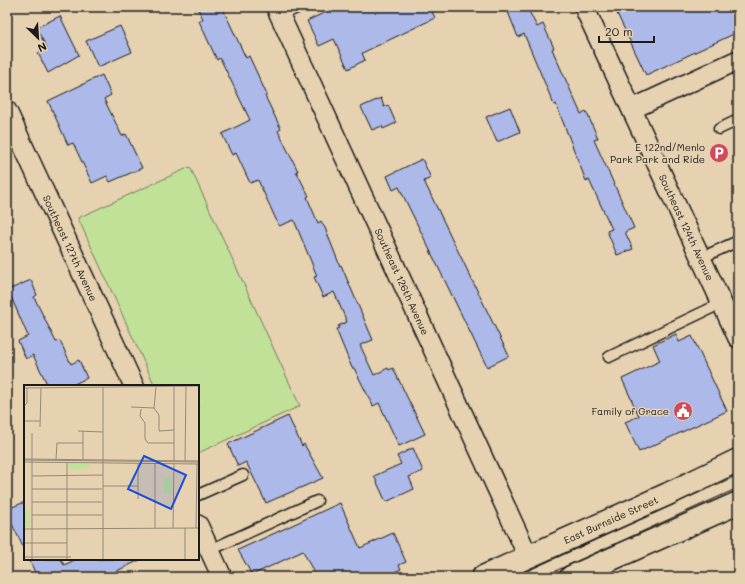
<svg xmlns="http://www.w3.org/2000/svg" width="745" height="584" font-family="Mali,sans-serif">
<style>
.green{fill:#c1e199;stroke:#6e7e5a}
.building{fill:#acb9e9;stroke:#1c1c1c}
.lines{fill:none;stroke-linecap:round;stroke-linejoin:round}
.service-casing{stroke:#1c1c1c;stroke-width:13}
.minor-casing{stroke:#1c1c1c;stroke-width:22}
.tertiary-casing{stroke:#1c1c1c;stroke-width:25}
.service{stroke:#e6d1b0;stroke-width:10}
.minor{stroke:#e6d1b0;stroke-width:19}
.tertiary{stroke:#e6d1b0;stroke-width:22}
.tram{stroke:#1c1c1c;stroke-width:1}
.labels{text-anchor:middle;dominant-baseline:central;stroke-width:3;stroke-linejoin:round;paint-order:stroke}
.poi-label{font-size:10px;fill:#1c1c1c;stroke:#e6d1b0;text-anchor:end}
.street-label{font-size:10px;fill:#1c1c1c;stroke:#e6d1b0}
.inset-road{fill:none;stroke:#958975;stroke-width:1}
.view{fill:#1d4ed8;fill-opacity:0.15;stroke:#1d4ed8;stroke-width:2}
.inset-edge{fill:none;stroke:#1c1c1c;stroke-width:2}
</style>
<rect width="100%" height="100%" fill="#e6d1b0"/>
<filter id="ink" filterUnits="userSpaceOnUse"><feTurbulence type="fractalNoise" baseFrequency=".025" numOctaves="2"/><feDisplacementMap in="SourceGraphic" scale="8" xChannelSelector="R" yChannelSelector="G"/><feConvolveMatrix kernelMatrix="1 2 1 2 8 2 1 2 1" color-interpolation-filters="sRGB"/></filter>
<g filter="url(#ink)">
<path class="green" d="M190,167L300,406L198,453V386H155L78,218Z"/>
<path class="building" d="M197,7H222L246,58L249,56L267,95L265,96L281,129L278,131L298,171H296L309,196L307,197L318,223L321,221L325,228L340,266L341,265L373,340L360,345L374,375L388,368L389,370L393,368L425,434L399,446L379,403L373,406L354,368H352L336,329L339,328L338,326L347,322L334,292L323,297L314,277L317,276L294,220L279,226L258,180L250,183L236,153L232,155L222,134L250,120L220,58L217,60L199,21L203,19Z
M336,7H430L435,18L362,53L365,60L348,69L334,39L319,46L307,21Z
M506,7H527L537,27L543,24L554,48L552,49L581,114L586,111L598,138L594,140L634,228L625,232L633,249L617,255L607,231L612,229L589,180L586,181L556,104L554,105L524,34L518,37Z
M614,7H738V32L646,75Z
M60,16L79,55L48,73L38,53L47,48L36,28Z
M120,26L132,52L98,67L86,41Z
M102,75L111,95L104,99L122,136L126,134L142,168L110,182L107,176L92,183L73,143L68,145L48,101Z
M381,98L384,107L388,105L396,123L383,129L382,126L372,130L361,107Z
M510,107L520,132L497,142L486,117Z
M422,159L431,178L424,181L509,356L487,367L399,187L393,190L387,176Z
M31,280L37,295L34,297L56,342L60,341L71,364L79,360L87,378L70,386H48L33,355L26,359L18,341L28,336L8,290Z
M676,334L679,342L692,336L727,411L639,452L625,422L639,416L622,379L660,361L653,345Z
M288,416L302,446L304,444L323,478L266,503L246,462L238,466L228,444Z
M413,448L423,471L409,477L414,489L386,502L374,476L401,464L397,456Z
M25,502V551L12,524L7,527V509Z
M340,503L360,548L393,533L406,562L399,565L401,569L384,577H316L303,551L252,575L238,550Z
M29,559H61L64,565L77,559H142L104,577H37Z"/>
<g class="lines">
<g class="service-casing">
<path id="service" d="M280,16L299,7
M719,129L738,120
M701,258L738,241
M609,357L722,303
M198,495L243,475
M210,550L317,501"/>
</g>
<g class="minor-casing">
<g id="minor">
<path id="s1" d="M276,7L528,556"/>
<path id="s2" d="M584,7L738,338"/>
<path d="M632,109L738,60"/>
<path id="s3" d="M7,111L134,386"/>
<path d="M198,525L222,577"/>
</g>
</g>
<g class="tertiary-casing">
<g id="tertiary">
<path id="s4" d="M483,577L668,494L738,460"/>
<path d="M571,577L738,503"/>
</g>
</g>
<use href="#service" class="service"/>
<use href="#minor" class="minor"/>
<use href="#tertiary" class="tertiary"/>
<path class="tram" d="M514,577L738,475
M542,577L738,488"/>
</g>
</g>
<defs>
<g id="parking-disc" transform="scale(1)"><circle r="9.5" fill="#d1495b" stroke="#e6d1b0"/><path d="M-3.5-5.5H1a3.5 3.5 0 0 1 0 7H-1V5.5H-3.5ZM-1-3.4V-.6H.8a1.4 1.4 0 0 0 0-2.8Z" fill="#fff"/></g>
<g id="civic-disc" transform="scale(1)"><circle r="9.5" fill="#d1495b" stroke="#e6d1b0"/><path d="M-.6-6.5H3V-4.5H.6V-3L4-1V1h2V6H-6V1h2V-1L-.6-3ZM-1.2 2.5V6h2.4V2.5Z" fill="#fff"/></g>
</defs>
<g fill-rule="evenodd">
<use href="#parking-disc" x="719" y="153"/>
<use href="#civic-disc" x="683" y="411"/>
</g>
<g class="labels">
<g class="poi-label">
<text x="705" y="147">E 122nd/Menlo<tspan x="705" dy="12">Park Park and Ride</tspan></text>
<text x="669" y="411">Family of Grace</text>
</g>
<g class="street-label">
<text stroke="none"><textPath href="#s2" startOffset="243">Southeast 124th Avenue</textPath></text>
<text stroke="none"><textPath href="#s3" startOffset="151">Southeast 127th Avenue</textPath></text>
<text stroke="none"><textPath href="#s1" startOffset="302">Southeast 126th Avenue</textPath></text>
<text stroke="none"><textPath href="#s4" startOffset="140">East Burnside Street</textPath></text>
</g>
</g>
<g transform="translate(24 385)">
<rect width="175" height="175" fill="#e6d1b0"/>
<path d="M45,78L65,79V81L64,83L50,85L44,83ZM140,93H148V109H140ZM0,125H6V142H0Z" fill="#c1e199"/>
<path class="inset-road" d="M0,3L175,1M0,21L3,18V3M107,22L130,23M130,23L135,30V46L150,45M130,23L132,2M117,24L116,31L121,38V54L124,58M0,36H16M16,42L17,3M54,46L79,47M124,58H150M0,74L175,76M32,74L33,58H59M59,74V46M0,75L175,77M150,76V2M161,76L162,1M0,77L175,79M43,77V175M114,78V114M8,91L79,90M79,101H114M8,104H78M8,117H78M8,130H78M131,143V78M149,143L150,78M172,143L173,79M0,144L175,143M0,158H43M0,172H47M8,175V48M79,175V2M161,175V143"/>
<path class="view" d="M120,71L162,90L147,124L104,104Z"/>
<rect width="175" height="175" class="inset-edge"/>
</g>
<rect width="745" height="584" fill="none" stroke="#e6d1b0" stroke-width="24"/>
<rect x="12" y="12" width="721" height="560" fill="none" stroke="#1c1c1c" stroke-width="1.5" filter="url(#ink)"/>
<g transform="translate(38 38) rotate(155)" stroke="#e6d1b0" stroke-width="3" paint-order="stroke">
<path d="M0-3L7 15L0 10L-7 15Z" fill="#1c1c1c"/>
<text y="-6" font-size="11" font-weight="bold" text-anchor="middle" fill="#1c1c1c">N</text>
</g>
<path d="M599 36v6h55v-6" fill="none" stroke="#1c1c1c" stroke-width="2"/>
<text x="605" y="36" font-size="12" fill="#1c1c1c" stroke="#e6d1b0" stroke-width="3" paint-order="stroke">20 m</text>
</svg>
